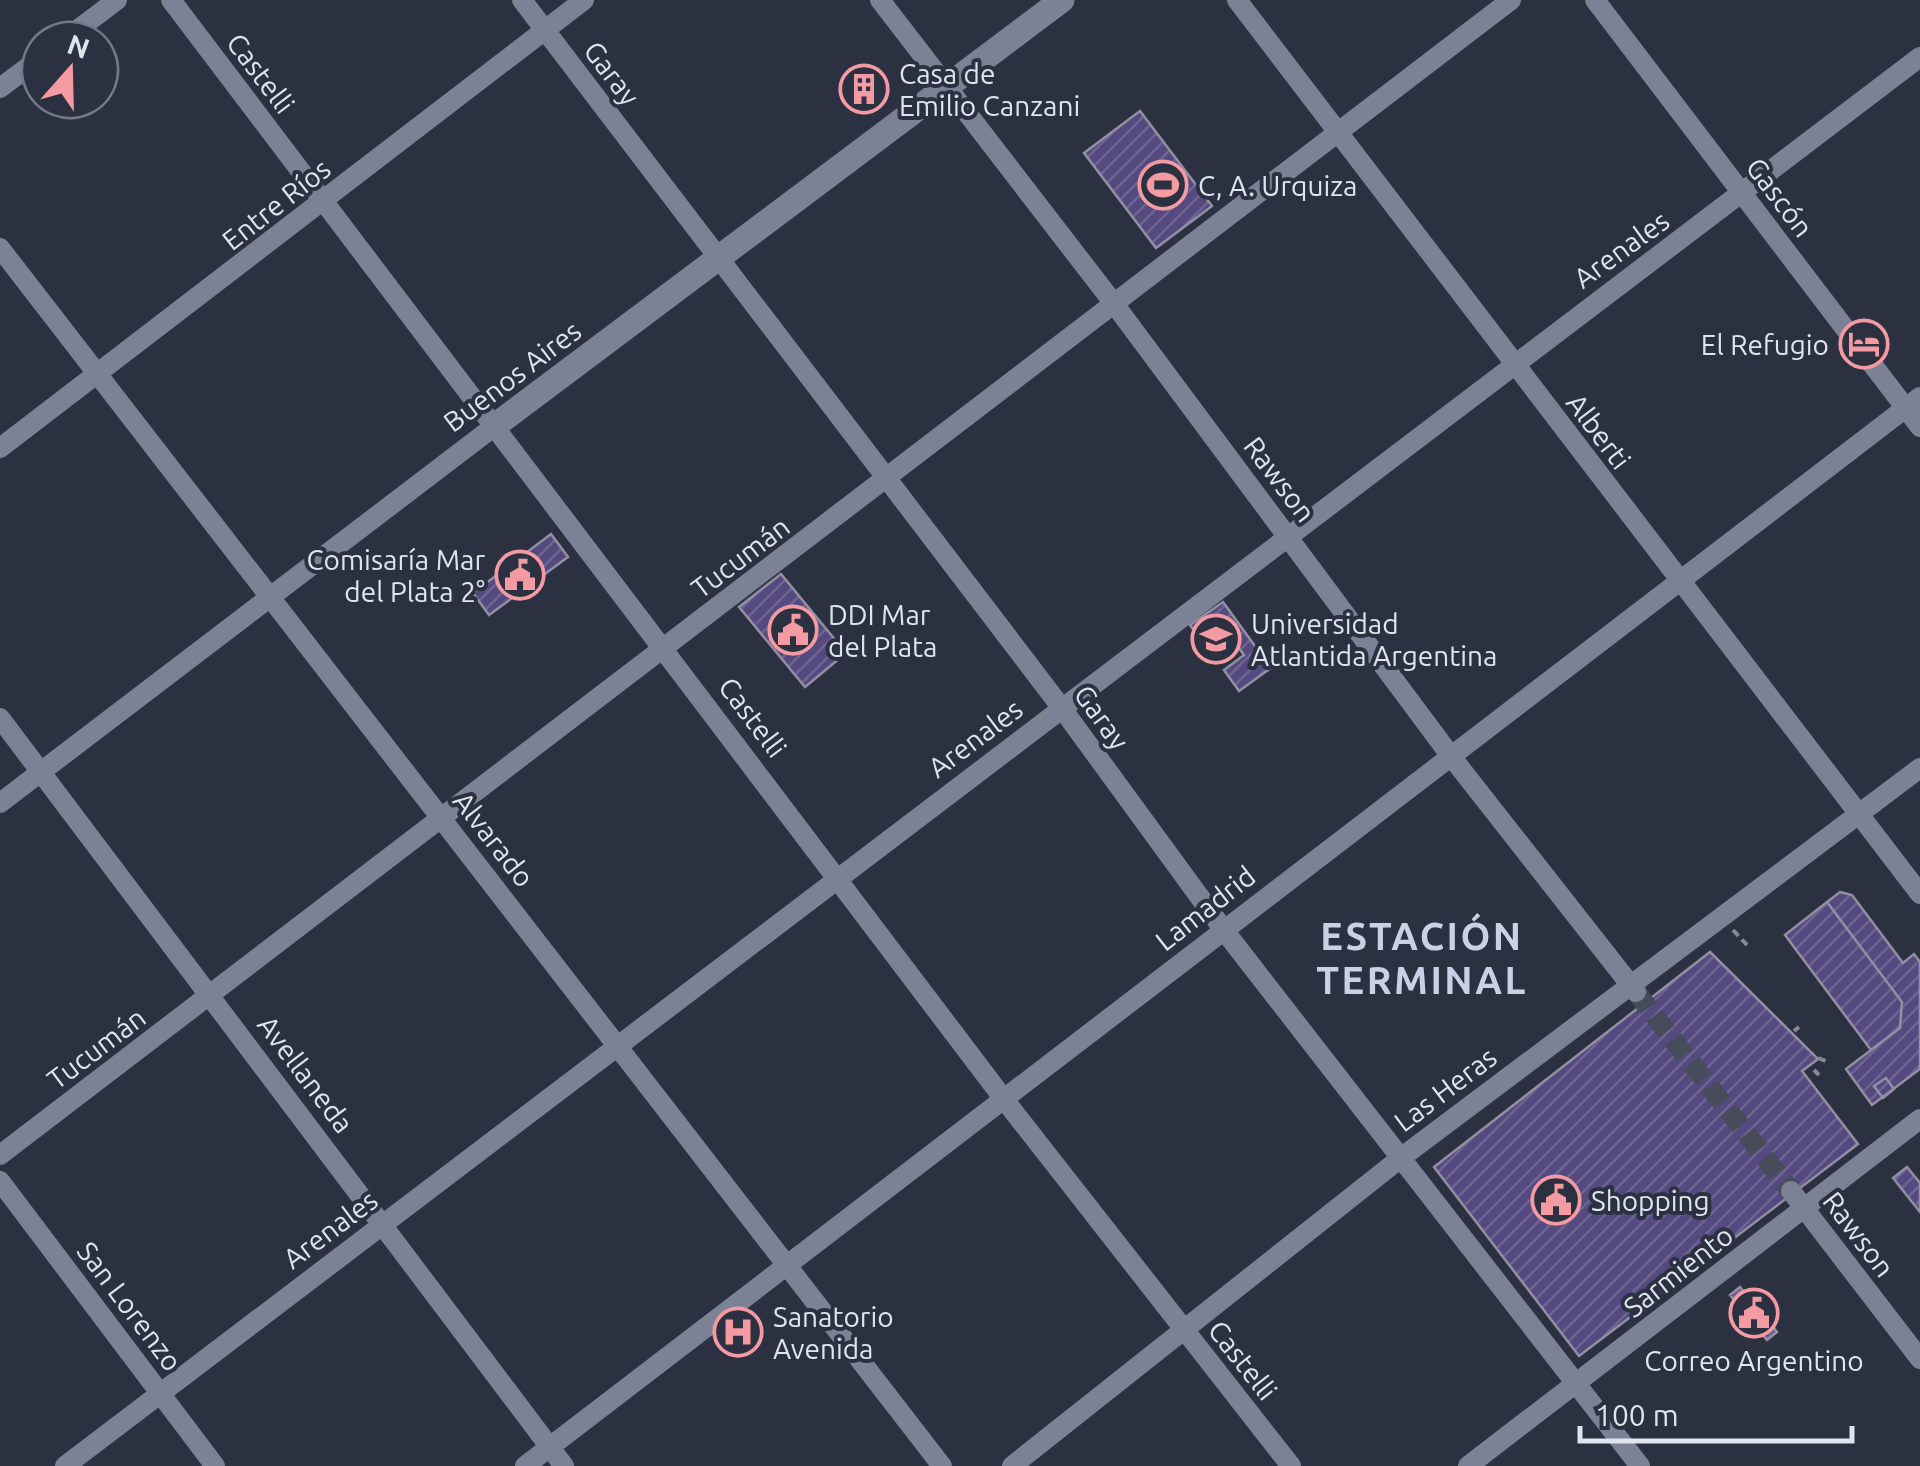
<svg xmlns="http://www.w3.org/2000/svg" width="1920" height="1466" font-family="Ubuntu,sans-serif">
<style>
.building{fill:url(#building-hatch);stroke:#928fa3;stroke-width:2.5}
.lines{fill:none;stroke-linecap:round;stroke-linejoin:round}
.minor-tunnel{stroke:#474c5b;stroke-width:20;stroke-dasharray:20 10;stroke-linecap:butt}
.path{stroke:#868b98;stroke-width:4;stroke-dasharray:8 5;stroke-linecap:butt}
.minor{stroke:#7c8295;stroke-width:20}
.tertiary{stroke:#7c8295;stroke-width:25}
.labels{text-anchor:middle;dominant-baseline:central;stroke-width:8;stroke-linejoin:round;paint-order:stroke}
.street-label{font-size:28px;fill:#e0e4ee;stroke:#2c3141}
.poi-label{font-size:28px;fill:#e0e4ee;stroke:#2c3141;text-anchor:start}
.district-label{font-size:38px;font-weight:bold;letter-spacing:2.5px;fill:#cad1e6;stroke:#2c3141}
</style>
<defs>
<pattern id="building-hatch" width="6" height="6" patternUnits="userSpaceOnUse" patternTransform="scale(2.5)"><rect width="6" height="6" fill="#554a7f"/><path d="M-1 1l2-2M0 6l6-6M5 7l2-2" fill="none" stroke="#6d6491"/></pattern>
</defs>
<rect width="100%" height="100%" fill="#2c3141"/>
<path class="building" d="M863,71L881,96L866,108L848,83Z
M1140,111L1212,206L1156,248L1084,153Z
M551,534L568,557L489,615L473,593Z
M781,574L846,653L805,687L739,607Z
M1223,602L1271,668L1239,691L1224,670L1244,655L1235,643L1213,658L1190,625Z
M1840,892L1852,895L1903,963L1914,954L1920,962V1069L1872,1105L1846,1069L1900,1028L1902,1002L1827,902Z
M1827,902L1902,1002L1900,1028L1871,1050L1785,935Z
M1710,952L1818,1059L1802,1071L1858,1144L1579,1356L1434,1167Z
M1886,1078L1894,1089L1883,1098L1874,1086Z
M1907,1167L1920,1183V1212L1893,1178Z
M1740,1287L1777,1332L1767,1340L1730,1295Z"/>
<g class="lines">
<path class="minor-tunnel" d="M1636,992L1791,1191"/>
<path class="path" d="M1733,930L1747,945
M1794,1031L1799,1027
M1818,1058L1826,1061
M1814,1070L1819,1075"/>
<path class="minor" d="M171,0L1003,1098L1291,1466
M522,0L1061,707L1223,929L1640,1466
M880,0L1115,305L1450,755L1636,992
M1237,0L1920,894
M1595,0L1920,427
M64,40L117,0
M0,88L40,58
M0,248L942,1466
M0,448L584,0
M0,718L564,1466
M0,803L496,425
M0,1155L1511,0
M0,1181L215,1466
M1791,1191L1920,1359
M65,1466L1920,57
M525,1466L1920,397
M1012,1466L1402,1157L1920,768
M1468,1466L1920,1119"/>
<path class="tertiary" d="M496,425L1062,0"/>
</g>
<defs>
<g id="building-ring" transform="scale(2.5)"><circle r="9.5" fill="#2c3141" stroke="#f49aa2" stroke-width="1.5"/><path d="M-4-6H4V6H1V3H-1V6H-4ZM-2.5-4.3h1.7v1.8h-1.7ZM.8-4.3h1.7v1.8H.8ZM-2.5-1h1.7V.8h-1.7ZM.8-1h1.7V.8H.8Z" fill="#f49aa2"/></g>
<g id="stadium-ring" transform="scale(2.5)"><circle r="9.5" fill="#2c3141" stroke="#f49aa2" stroke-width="1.5"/><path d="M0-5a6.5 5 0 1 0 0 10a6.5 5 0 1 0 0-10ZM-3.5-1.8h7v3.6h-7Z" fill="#f49aa2"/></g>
<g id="hotel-ring" transform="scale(2.5)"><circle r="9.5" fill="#2c3141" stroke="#f49aa2" stroke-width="1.5"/><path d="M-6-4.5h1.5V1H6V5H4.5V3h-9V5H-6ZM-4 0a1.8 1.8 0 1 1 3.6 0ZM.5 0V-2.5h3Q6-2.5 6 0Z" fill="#f49aa2"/></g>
<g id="civic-ring" transform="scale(2.5)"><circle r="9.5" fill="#2c3141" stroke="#f49aa2" stroke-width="1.5"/><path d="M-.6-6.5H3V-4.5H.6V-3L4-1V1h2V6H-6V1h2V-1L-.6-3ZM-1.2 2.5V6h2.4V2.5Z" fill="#f49aa2"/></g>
<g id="university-ring" transform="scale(2.5)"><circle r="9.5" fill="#2c3141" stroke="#f49aa2" stroke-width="1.5"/><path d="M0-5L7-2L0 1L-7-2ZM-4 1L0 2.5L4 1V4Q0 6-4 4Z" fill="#f49aa2"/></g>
<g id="hospital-ring" transform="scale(2.5)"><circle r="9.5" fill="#2c3141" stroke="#f49aa2" stroke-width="1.5"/><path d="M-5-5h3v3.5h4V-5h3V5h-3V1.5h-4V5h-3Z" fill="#f49aa2"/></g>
</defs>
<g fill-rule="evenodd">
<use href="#building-ring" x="864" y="89"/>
<use href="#stadium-ring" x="1163" y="185"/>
<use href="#hotel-ring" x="1864" y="344"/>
<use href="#civic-ring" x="520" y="575"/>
<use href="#civic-ring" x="793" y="630"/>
<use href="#university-ring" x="1216" y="639"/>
<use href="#civic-ring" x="1556" y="1200"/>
<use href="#civic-ring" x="1754" y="1313"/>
<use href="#hospital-ring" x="738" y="1332"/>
</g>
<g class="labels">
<g class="street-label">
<text transform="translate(261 73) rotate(53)">Castelli</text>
<text transform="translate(612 73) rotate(53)">Garay</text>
<text transform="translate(1780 197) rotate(53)">Gascón</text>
<text transform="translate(276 204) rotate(-38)">Entre Ríos</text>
<text transform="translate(1621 249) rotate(-36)">Arenales</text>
<text transform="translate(512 376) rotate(-37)">Buenos Aires</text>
<text transform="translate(1599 431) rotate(53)">Alberti</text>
<text transform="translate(1280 479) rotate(53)">Rawson</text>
<text transform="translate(740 557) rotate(-37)">Tucumán</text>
<text transform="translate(753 717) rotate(53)">Castelli</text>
<text transform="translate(1102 717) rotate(54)">Garay</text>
<text transform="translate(975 738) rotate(-37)">Arenales</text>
<text transform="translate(494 839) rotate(52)">Alvarado</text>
<text transform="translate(1205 908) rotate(-38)">Lamadrid</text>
<text transform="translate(96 1048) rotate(-37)">Tucumán</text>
<text transform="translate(306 1074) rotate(53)">Avellaneda</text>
<text transform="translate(1445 1089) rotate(-37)">Las Heras</text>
<text transform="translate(330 1229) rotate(-37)">Arenales</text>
<text transform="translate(1859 1234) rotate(53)">Rawson</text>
<text transform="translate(1678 1271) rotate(-38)">Sarmiento</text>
<text transform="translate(130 1306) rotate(53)">San Lorenzo</text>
<text transform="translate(1243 1360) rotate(52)">Castelli</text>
</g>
<g class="poi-label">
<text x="899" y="73">Casa de<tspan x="899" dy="32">Emilio Canzani</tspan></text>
<text x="1198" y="185">C, A. Urquiza</text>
<text x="1829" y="344" text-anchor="end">El Refugio</text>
<text x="485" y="559" text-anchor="end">Comisaría Mar<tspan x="485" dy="32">del Plata 2°</tspan></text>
<text x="828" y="614">DDI Mar<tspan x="828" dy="32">del Plata</tspan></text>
<text x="1251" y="623">Universidad<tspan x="1251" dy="32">Atlantida Argentina</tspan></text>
<text x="1591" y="1200">Shopping</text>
<text x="773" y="1316">Sanatorio<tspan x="773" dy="32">Avenida</tspan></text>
<text x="1754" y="1360" text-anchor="middle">Correo Argentino</text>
</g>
<g class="district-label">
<text x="1422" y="936">ESTACIÓN<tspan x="1422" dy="44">TERMINAL</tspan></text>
</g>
</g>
<g transform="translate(70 70) rotate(20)"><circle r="48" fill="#2c3141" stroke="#747986" stroke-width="2.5"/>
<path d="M0-8L18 38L0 25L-18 38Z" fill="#f49aa2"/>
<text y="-15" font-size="28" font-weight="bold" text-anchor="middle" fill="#e0e4ee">N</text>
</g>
<path d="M1580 1426v15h272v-15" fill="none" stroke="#e0e4ee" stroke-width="5"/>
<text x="1595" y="1426" font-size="30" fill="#e0e4ee" stroke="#2c3141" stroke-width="8" paint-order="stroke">100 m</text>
</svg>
